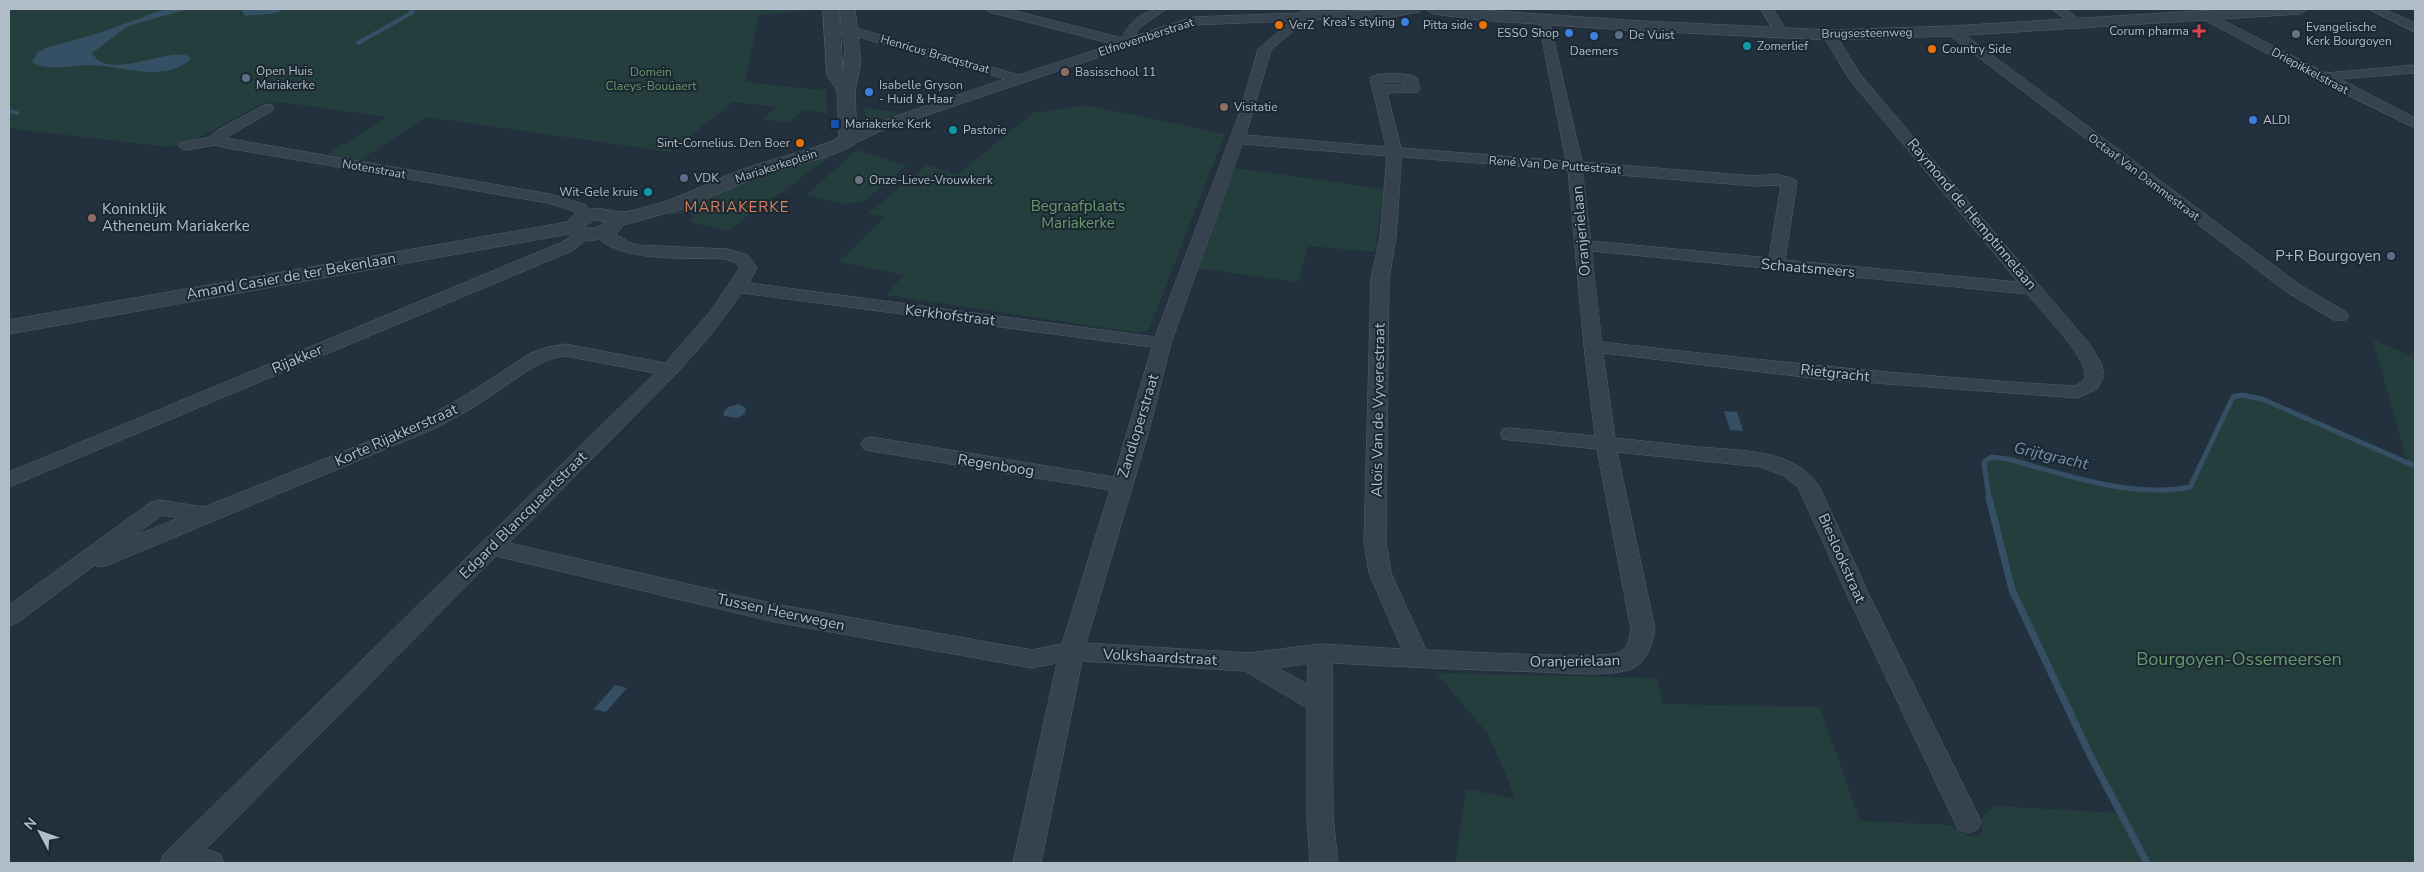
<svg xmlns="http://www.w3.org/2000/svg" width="2424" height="872" font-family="'Nunito Sans',sans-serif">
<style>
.green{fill:#243e3d}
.water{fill:#355065}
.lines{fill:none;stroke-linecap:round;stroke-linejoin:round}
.stream-far2{stroke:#355065;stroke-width:4}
.stream-far1{stroke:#355065;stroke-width:5}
.stream{stroke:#355065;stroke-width:7}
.minor-casing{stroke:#54606b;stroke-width:1}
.tertiary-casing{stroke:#54606b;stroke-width:1}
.minor{fill:#36424d;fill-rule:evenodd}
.tertiary{fill:#36424d;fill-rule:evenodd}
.shop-dot{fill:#3f7fe0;stroke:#1b2731;stroke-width:2}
.food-dot{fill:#e8710a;stroke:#1b2731;stroke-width:2}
.health-dot{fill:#e0444e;stroke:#1b2731;stroke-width:2}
.worship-dot{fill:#6b7280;stroke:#1b2731;stroke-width:2}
.service-dot{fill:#5c6f8a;stroke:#1b2731;stroke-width:2}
.culture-dot{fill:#0f9aa8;stroke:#1b2731;stroke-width:2}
.education-dot{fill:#8d6e63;stroke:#1b2731;stroke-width:2}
.transit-dot{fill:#1a4fb4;stroke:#1b2731;stroke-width:2}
.labels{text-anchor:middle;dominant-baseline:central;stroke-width:4;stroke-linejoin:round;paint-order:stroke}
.far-poi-label{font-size:12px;fill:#b1bdc8;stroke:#1b2731;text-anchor:start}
.far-street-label{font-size:12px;fill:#b1bdc8;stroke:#1b2731}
.far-park-label{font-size:12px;fill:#679a6c;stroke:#1b2731}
.park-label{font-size:15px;fill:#679a6c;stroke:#1b2731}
.far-quarter-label{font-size:15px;letter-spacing:1px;fill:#d9805b;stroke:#1b2731}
.poi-label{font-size:15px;fill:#b1bdc8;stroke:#1b2731;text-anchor:start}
.street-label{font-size:15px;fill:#b1bdc8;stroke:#1b2731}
.water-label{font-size:16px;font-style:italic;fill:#7093ad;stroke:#1b2731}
.near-park-label{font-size:18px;fill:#679a6c;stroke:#1b2731}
</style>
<rect width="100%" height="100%" fill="#22313d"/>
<path class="green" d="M9,9H822L759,15L745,82L818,90L826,88L827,113L802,110L789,123L763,119L776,107L733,102L670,152L426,117L360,160L328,154L387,117L286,103L265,102L189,143L168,147L14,129L9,128Z
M1086,105L1225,134L1149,329L1140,333L887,295L903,275L839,262L885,217L867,214L927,165L957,175L1033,113Z
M865,108L901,113L883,119L866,118Z
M857,150L907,166L863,202L843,204L806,195Z
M826,155L830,157L727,231L691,222L693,213L669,215L668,213L693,205L734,184Z
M1235,168L1383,189L1375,252L1308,246L1298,282L1196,268Z
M2373,340L2415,357V863H1455L1466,789L1516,799L1488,734L1436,673L1657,678L1663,704L1820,707L1860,821L1950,825L1969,836H1978L1982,832C1979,817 1984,812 1996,806L2118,813L2012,590L1989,500L1984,462L1991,457L2008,459C2047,469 2155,502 2190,487L2233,397L2242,395L2262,399L2407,462Z"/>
<path class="water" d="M165,9H196L181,11L128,26L92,53C109,83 171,45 190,57V60C183,65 174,70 165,71C139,75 115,65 89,65C71,65 48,72 32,62L37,53L46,48L99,33Z
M241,9H285L276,13L245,16Z
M739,404L746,408L745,414L737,418L724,416L723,413L728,407Z
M1724,411L1737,412L1743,431L1730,430Z
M615,685L627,688L606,712L594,709Z"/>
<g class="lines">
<path class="stream-far2" d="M358,43L413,12L410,9
M9,111L17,113"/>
<path class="stream-far1" d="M1989,499L1984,462L1991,457L2008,459C2063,474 2133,499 2190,487L2233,397L2242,395L2262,399L2415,466"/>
<path class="stream" d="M1989,498L2012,590L2090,755L2147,863"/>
<g class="minor-casing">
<path id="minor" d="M987,9H1007L1122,38C1130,20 1146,8 1166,9L1138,29L1135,36L1193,17L1300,13L1305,9H1318L1316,12L1421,9L1419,12L1391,17L1306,20L1271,50L1246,135L1386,147L1370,78C1376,72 1411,72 1417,78L1420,89L1418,92L1387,93L1401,148L1566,161L1538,18L1540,15H1548L1582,162L1755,176L1776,174L1794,179L1797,182L1785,260L2018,282L1849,79L1823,35L1829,31L1834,32L1860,74L2091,346L2102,365L2104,376L2097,389L2078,398L1821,379L1603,353L1615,438C1643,441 1671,444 1699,447C1740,451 1796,448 1820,488L1871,599L1981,821L1978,829L1968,833L1958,829L1849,599L1798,487L1782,475L1761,467L1617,452L1655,629C1652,645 1648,662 1631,669C1611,677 1567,673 1544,672C1473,670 1403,667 1332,663L1333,817L1338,863H1310L1307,817V708L1245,671L1082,661L1041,863H1013L1057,663L1032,668L775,622L496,556L206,849L220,854L224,863H160L164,854L655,373L565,356C534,360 507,387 480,403C466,412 451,420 436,428L108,565L100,567L95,565L17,623L9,626V605L151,502L159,500L204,507L422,420L466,395L529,354L544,348L565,344L665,363L709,313L740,268L736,263L725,259C691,257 615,264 594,233L596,230C610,226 622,241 637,245L727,249L748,255L757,268L749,283L1155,337L1240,112L1258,49L1291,21L1194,25L883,130L853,144H843L841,141L843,138L873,124L1005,79L827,28L825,25L827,22H835L1019,75L1113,44L989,12ZM1385,82H1404L1405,85H1385ZM1243,144L1387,156L1380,237L1371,279L1364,542L1369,573L1402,649L1320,644L1249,653L1086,643L1150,427L1171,343ZM1402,157L1568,170L1584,346L1595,436L1510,428L1503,429L1500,434L1503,439L1510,440L1597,449L1631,629C1629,638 1629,647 1620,652C1607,660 1453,651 1426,650L1391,573L1386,542L1389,279L1396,237ZM1583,172L1755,186L1781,185L1769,258L1591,241ZM1592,251L2027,294C2039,308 2088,359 2085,376C2085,381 2079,383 2075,386C1916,377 1759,360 1602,342ZM742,293L1152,347L1114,477L871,437L864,439L861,444L864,449L871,451L1110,490L1062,644L1032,650L775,604L509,543L676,374L710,336ZM163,515L179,518L134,536ZM1308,664L1307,684L1278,668Z
M1761,9H1773L1788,33L1787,36H1777Z
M2052,9H2066L2084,23L2078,27Z
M2369,9H2384L2415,23V32Z
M2205,11L2326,73L2415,65V73L2340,79L2415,118V128L2316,80L2201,18L2199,15Z
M1952,27L1956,28L2300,285L2346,312L2349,316L2346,320H2334L2288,293L1948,34L1946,31Z
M267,104L272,105L274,108L272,111L225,138L550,194L586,205L593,217L591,220H579L574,211L548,203L227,148L216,145L185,150L178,146L180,143L210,137L216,131Z
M584,230L590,232L592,235L572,251L9,487V472L560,243Z"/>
</g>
<g class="tertiary-casing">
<path id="tertiary" d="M823,9H839L843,73L845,50L839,9H855L861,61L855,91L857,141L854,145L834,154L755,178L681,209L624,225L617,233L608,237L590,241L572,238L569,234L9,334V320L567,222C587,196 611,216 630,211C642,208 655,205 667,201C692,192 716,179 741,170C773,158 807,152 839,138L837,91L827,75ZM595,220L606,222L596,228H585L584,227Z
M1426,9H1467L1624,20L1829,30L1952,26L2230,9H2308L2300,14L1952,36L1829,40L1624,30L1479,20L1434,14Z"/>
</g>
<use href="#minor" class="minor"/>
<use href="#tertiary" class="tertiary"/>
</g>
<g class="shop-dot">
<circle cx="1405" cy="22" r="5"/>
<circle cx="1569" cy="33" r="5"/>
<circle cx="1594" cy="36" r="5"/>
<circle cx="869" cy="92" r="5"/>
<circle cx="2253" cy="120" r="5"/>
</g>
<g class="food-dot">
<circle cx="1279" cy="25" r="5"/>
<circle cx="1483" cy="25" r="5"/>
<circle cx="1932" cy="49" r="5"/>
<circle cx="800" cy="143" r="5"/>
</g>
<path class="health-dot" d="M2196.5 23.5h5v5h5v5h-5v5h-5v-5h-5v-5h5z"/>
<g class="worship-dot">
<circle cx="2296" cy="34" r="5"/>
<circle cx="859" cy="180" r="5"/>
</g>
<g class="service-dot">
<circle cx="1619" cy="35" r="5"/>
<circle cx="246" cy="78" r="5"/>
<circle cx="684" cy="178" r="5"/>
<circle cx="2391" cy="256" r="5"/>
</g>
<g class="culture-dot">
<circle cx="1747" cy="46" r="5"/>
<circle cx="953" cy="130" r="5"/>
<circle cx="648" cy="192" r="5"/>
</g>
<g class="education-dot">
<circle cx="1065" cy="72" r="5"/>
<circle cx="1224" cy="107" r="5"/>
<circle cx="92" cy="218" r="5"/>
</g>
<rect class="transit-dot" x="830" y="119" width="10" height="10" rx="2.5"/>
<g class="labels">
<g class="far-poi-label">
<text x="1395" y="22" text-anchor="end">Krea's styling</text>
<text x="1289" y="25">VerZ</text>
<text x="1473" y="25" text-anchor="end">Pitta side</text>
<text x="2306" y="27">Evangelische<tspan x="2306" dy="14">Kerk Bourgoyen</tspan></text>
<text x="2189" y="31" text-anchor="end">Corum pharma</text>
<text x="1559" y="33" text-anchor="end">ESSO Shop</text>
<text x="1629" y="35">De Vuist</text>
<text x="1757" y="46">Zomerlief</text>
<text x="1942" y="49">Country Side</text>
<text x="1594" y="51" text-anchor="middle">Daemers</text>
<text x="256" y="71">Open Huis<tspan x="256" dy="14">Mariakerke</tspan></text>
<text x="1075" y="72">Basisschool 11</text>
<text x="879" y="85">Isabelle Gryson<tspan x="879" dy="14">- Huid &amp; Haar</tspan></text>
<text x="1234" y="107">Visitatie</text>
<text x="2263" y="120">ALDI</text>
<text x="845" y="124">Mariakerke Kerk</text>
<text x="963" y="130">Pastorie</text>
<text x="790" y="143" text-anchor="end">Sint-Cornelius. Den Boer</text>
<text x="694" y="178">VDK</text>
<text x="869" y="180">Onze-Lieve-Vrouwkerk</text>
<text x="638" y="192" text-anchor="end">Wit-Gele kruis</text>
</g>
<g class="far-street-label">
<text transform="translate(1867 33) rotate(-1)">Brugsesteenweg</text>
<text transform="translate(1146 37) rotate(-18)">Elfnovemberstraat</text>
<text transform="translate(935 54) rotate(16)">Henricus Bracqstraat</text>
<text transform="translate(2310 71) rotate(28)">Driepikkelstraat</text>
<text transform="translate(1555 165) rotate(4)">René Van De Puttestraat</text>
<text transform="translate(776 166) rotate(-18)">Mariakerkeplein</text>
<text transform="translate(374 169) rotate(10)">Notenstraat</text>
<text transform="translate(2144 177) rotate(37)">Octaaf Van Dammestraat</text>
</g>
<g class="far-park-label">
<text x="651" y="72">Domein<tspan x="651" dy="14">Claeys-Bouüaert</tspan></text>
</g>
<g class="park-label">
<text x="1078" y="206">Begraafplaats<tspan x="1078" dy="17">Mariakerke</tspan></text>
</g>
<g class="far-quarter-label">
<text x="737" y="207">MARIAKERKE</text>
</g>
<g class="poi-label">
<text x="102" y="209">Koninklijk<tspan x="102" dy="17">Atheneum Mariakerke</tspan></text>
<text x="2381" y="256" text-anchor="end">P+R Bourgoyen</text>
</g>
<g class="street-label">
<text transform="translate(1972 214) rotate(50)">Raymond de Hemptinnelaan</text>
<text transform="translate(1581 231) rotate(-95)">Oranjerielaan</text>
<text transform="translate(1808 268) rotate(5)">Schaatsmeers</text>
<text transform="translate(291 276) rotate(-10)">Amand Casier de ter Bekenlaan</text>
<text transform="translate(950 315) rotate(7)">Kerkhofstraat</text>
<text transform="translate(297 359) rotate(-23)">Rijakker</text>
<text transform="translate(1835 373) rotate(6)">Rietgracht</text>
<text transform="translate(1378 410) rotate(-89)">Aloïs Van de Vyverestraat</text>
<text transform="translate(1138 426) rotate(-73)">Zandloperstraat</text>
<text transform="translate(396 435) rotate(-24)">Korte Rijakkerstraat</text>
<text transform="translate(996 465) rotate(9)">Regenboog</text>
<text transform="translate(523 515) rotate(-45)">Edgard Blancquaertstraat</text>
<text transform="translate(1842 558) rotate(66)">Bieslookstraat</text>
<text transform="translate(781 612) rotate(12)">Tussen Heerwegen</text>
<text transform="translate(1160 657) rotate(3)">Volkshaardstraat</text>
<text transform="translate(1575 661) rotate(-1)">Oranjerielaan</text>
</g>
<g class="water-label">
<text transform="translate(2051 456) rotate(13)">Grijtgracht</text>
</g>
<g class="near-park-label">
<text x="2239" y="659">Bourgoyen-Ossemeersen</text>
</g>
</g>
<rect width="2424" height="872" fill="none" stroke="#b1bdc8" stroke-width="20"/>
<g transform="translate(40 832) rotate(311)" stroke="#1b2731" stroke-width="4" paint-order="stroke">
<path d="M0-4L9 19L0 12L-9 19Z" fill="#b1bdc8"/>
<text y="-8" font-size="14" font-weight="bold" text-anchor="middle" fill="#b1bdc8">N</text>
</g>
</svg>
